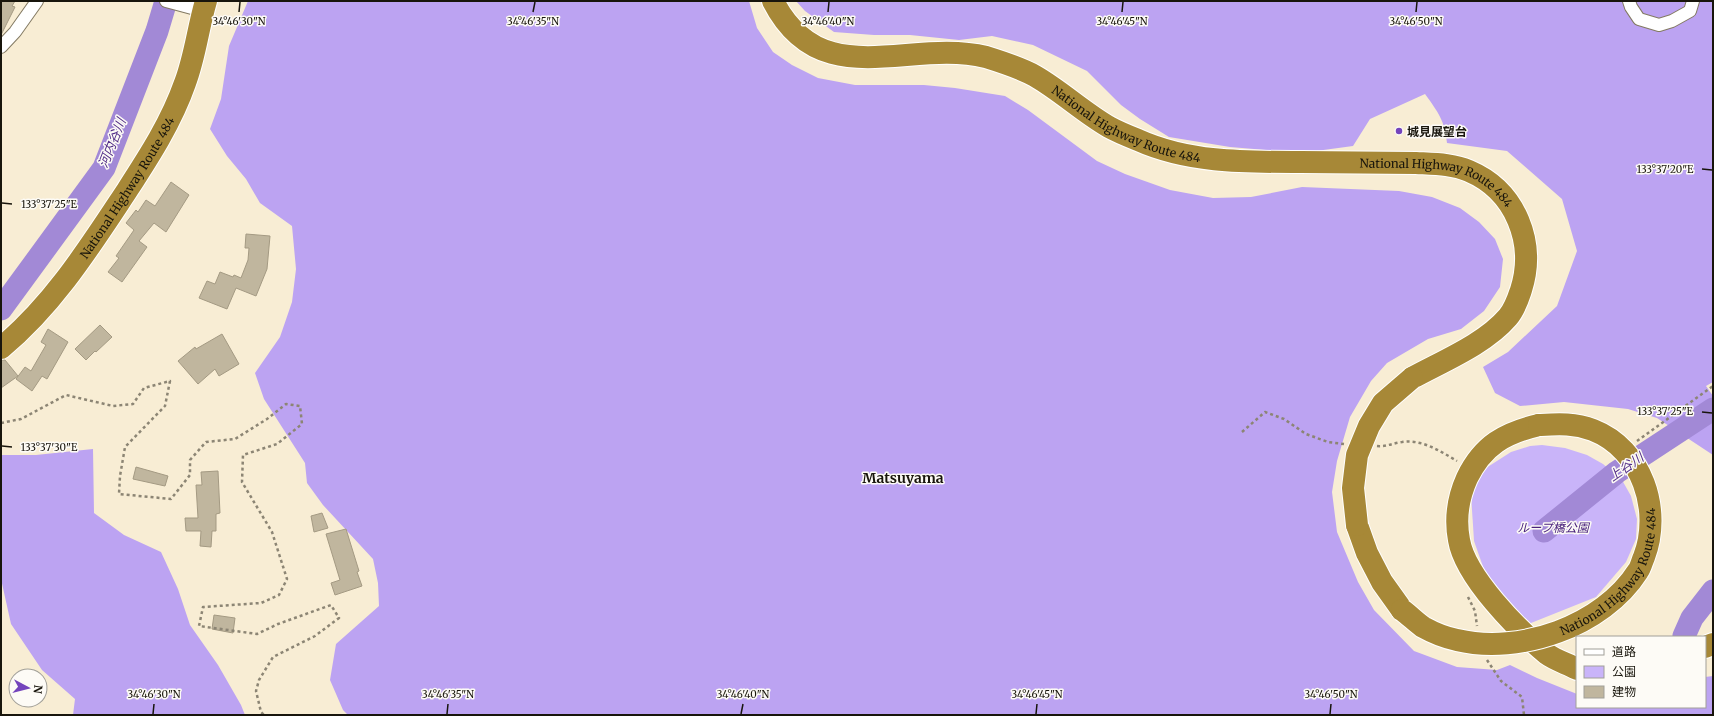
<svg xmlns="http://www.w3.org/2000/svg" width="1714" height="716" font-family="Merriweather,'Noto Sans JP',serif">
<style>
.green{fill:#c9b4f9}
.forest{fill:#bca3f2}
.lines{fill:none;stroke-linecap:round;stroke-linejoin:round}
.river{stroke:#a289d6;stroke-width:23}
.building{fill:#c0b69e;stroke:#a49a83}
.street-casing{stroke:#837a63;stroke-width:14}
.highway-casing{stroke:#fff;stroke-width:24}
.path{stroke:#8c8574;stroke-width:2.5;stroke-dasharray:3 3;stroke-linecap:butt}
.street{stroke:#fff;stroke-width:12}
.highway{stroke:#a78837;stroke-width:22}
.highway-bridge-casing{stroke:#fff;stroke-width:24;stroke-linecap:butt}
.highway-bridge{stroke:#a78837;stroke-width:22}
.ticks{fill:none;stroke:#18150c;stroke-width:1.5}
.poi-dot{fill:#7444bc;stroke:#fdfbf6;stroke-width:1.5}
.labels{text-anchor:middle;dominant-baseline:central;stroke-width:3;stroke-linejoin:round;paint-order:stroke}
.street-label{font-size:12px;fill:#18150c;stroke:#fdfbf6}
.poi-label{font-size:12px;font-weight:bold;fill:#18150c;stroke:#fdfbf6;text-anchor:start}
.park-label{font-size:12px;font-style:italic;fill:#49227c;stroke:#fdfbf6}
.water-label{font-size:13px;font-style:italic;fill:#522d87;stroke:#fdfbf6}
.quarter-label{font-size:14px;font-weight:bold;fill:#18150c;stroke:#fdfbf6}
.ticks-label{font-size:10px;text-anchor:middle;fill:#18150c;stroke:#fdfbf6;stroke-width:3;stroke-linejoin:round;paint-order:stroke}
</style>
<rect width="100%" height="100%" fill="#f8edd4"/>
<path class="green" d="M1542,445L1565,448L1587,455L1603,464L1622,480L1631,496L1637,519L1636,539L1626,562L1596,597L1526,625L1487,578L1474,541L1471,494L1486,468L1511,452L1530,446Z"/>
<path class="forest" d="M248,1H749L757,28L773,52L792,65L818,78L855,85H924L955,88L1005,96L1028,110L1097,161L1125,174L1170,190L1213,198L1251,197L1302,187L1399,191L1432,197L1460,208L1479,222L1495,239L1503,259L1500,287L1484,311L1461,329L1428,339L1387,363L1371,381L1350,417L1337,461L1332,492L1337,532L1358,582L1374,610L1414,651L1457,667L1497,670L1510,665L1537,678L1577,694V707H1705V677L1713,676V715H348L343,710L330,680L336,644L379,606L378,583L373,559L323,505L307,483L305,463L264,399L255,373L280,337L292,302L296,269L292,226L260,203L246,179L227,156L210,129L221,99L229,46Z
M796,1H1713V382L1706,386L1713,396V455L1657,418L1628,409L1564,402L1520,406L1495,393L1483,367L1508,352L1557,306L1577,251L1562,199L1507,151L1447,143C1445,121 1438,112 1425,94L1370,119L1353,146L1316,151H1278L1230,147L1169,137L1140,119L1121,105L1087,71L1033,45L992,36L959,40L910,35H874L834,32L805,11Z
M93,449L94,513L124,535L161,552L178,589L190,625L218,665L241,705L245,715H73L75,699L42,670L11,624L1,579V455H36Z"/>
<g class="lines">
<path class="river" d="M1,309L104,168L157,31L166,1
M1544,531L1617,472L1713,409
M1684,636L1692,618L1713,591"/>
</g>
<path class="building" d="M1,1H15L12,6L15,7L1,35Z
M171,182L189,195L166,232L154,223L139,241L147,247L122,282L108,272L119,258L116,256L134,230L126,223L136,210L138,212L146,200L155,206Z
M246,234L270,236L267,269L256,296L236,288L227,309L199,298L207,281L215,284L220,272L233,277L234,275L241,278L248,260L249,248H245Z
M100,325L112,337L96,352L95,351L86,360L75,349Z
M48,329L68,342L47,379L42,376L32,391L16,379L25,367L31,371L46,345L41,342Z
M222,334L239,364L219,376L215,369L198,384L178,361L195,347L196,349Z
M1,360H5L18,376L1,388Z
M136,467L168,476L165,486L133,479Z
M218,471L220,513L216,514V531H212L211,547L200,546L201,531H186L185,518H198L196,485H202L201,472Z
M322,513L328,528L314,532L311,516Z
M346,529L359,571L357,572L362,586L335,595L331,583L340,580L326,534Z
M214,615L235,618L233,633L212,629Z"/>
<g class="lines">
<g class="street-casing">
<path id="street" d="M166,1L203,11
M1629,1L1631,7L1639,19L1659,25L1672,21L1690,11L1693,1
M1,47L15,32L37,1"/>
</g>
<g class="highway-casing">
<g id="highway">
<path id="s1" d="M773,1C821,95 909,38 986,57C1002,62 1021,68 1035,76C1061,91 1083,112 1109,127C1118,132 1128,136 1138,140C1189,163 1246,162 1301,162C1339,162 1378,163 1416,163C1434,164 1453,164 1469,171C1516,191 1536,243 1521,290C1518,299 1515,309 1508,317C1485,344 1443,361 1412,378"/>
<path id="s2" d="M1,348C53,305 89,248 126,192C148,158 171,123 185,83C195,57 198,28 206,1"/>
<path d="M1539,425C1505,433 1483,445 1467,478C1458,498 1455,519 1459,540C1465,577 1519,631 1547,654C1555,660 1568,664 1577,669"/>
<path d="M1357,525L1367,553L1382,582L1402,610"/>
<path d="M1705,647L1713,644"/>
</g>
</g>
<path class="path" d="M1,423L21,419L66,395L113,406L133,404L144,388L170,381L165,406L125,447L120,476L119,494L171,499L190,475V460L206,442L235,439L267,419L286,404L300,406L302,424L277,444L243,455L242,482L272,532L287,579L279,595L261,603L203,607L199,626L257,634L278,624L331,605L339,618L315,636L273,657L259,680L256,691L261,712L264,715
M1242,432L1265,412L1284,419L1306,434L1328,442L1344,444
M1637,441L1713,386
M1377,446C1386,447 1393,443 1402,442C1422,439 1440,451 1457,461
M1468,597L1475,611L1477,626
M1487,660L1501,681L1522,697L1524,715"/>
<use href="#street" class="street"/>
<use href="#highway" class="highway"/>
<g class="highway-bridge-casing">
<g id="highway-bridge">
<path d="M1357,525L1353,488L1357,455L1369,426L1383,403L1412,378"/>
<path id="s3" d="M1402,610C1409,615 1416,622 1423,627C1432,632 1447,638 1457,640C1520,655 1603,626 1638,571C1641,567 1642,561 1644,557C1662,510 1642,449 1593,430C1574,423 1559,424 1539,425"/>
</g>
</g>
<use href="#highway-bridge" class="highway-bridge"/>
</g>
<path class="ticks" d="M239,12L240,2M533,12L535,2M828,12L829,2M1122,12L1123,2M1416,12L1417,2M1702,169L1712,170M2,203L12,204M1702,412L1712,413M2,446L12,447M153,714L154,704M447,714L448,704M741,714L743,704M1036,714L1037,704M1330,714L1331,704"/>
<circle class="poi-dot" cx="1399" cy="131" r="4"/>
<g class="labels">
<g class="street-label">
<text stroke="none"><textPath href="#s1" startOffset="393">National Highway Route 484</textPath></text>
<text stroke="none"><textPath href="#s2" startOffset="205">National Highway Route 484</textPath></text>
<text stroke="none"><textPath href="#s1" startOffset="717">National Highway Route 484</textPath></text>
<text stroke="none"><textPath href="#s3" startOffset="251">National Highway Route 484</textPath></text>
</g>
<g class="poi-label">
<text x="1407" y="131">城見展望台</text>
</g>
<g class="park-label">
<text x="1553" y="527">ループ橋公園</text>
</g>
<g class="water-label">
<text transform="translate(112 143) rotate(-68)">河内谷川</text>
<text transform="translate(1626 467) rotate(-35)">上谷川</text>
</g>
<g class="quarter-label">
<text x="903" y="478">Matsuyama</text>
</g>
</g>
<g class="ticks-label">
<text x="239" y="25">34°46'30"N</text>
<text x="533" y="25">34°46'35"N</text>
<text x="828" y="25">34°46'40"N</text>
<text x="1122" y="25">34°46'45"N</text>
<text x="1416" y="25">34°46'50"N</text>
<text x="1665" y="173">133°37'20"E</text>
<text x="49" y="208">133°37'25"E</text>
<text x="1665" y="415">133°37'25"E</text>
<text x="49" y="451">133°37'30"E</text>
<text x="154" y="698">34°46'30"N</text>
<text x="448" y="698">34°46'35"N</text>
<text x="743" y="698">34°46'40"N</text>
<text x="1037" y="698">34°46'45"N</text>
<text x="1331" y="698">34°46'50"N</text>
</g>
<rect width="1714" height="716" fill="none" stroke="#18150c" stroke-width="4"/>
<rect x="1576" y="636" width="130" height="72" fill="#fdfbf6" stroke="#a19f98"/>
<rect x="1584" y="649" width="20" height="6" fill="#ffffff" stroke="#a19f98"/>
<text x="1612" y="656" font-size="12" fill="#18150c">道路</text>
<rect x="1584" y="666" width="20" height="12" fill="#c9b4f9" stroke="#a19f98"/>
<text x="1612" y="676" font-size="12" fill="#18150c">公園</text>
<rect x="1584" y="686" width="20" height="12" fill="#c0b69e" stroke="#a19f98"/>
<text x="1612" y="696" font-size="12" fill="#18150c">建物</text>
<g transform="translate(28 688) rotate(97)"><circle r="19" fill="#fdfbf6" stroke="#a19f98"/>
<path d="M0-3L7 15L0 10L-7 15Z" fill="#7444bc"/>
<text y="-6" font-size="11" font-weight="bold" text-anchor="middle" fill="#18150c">N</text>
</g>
</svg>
